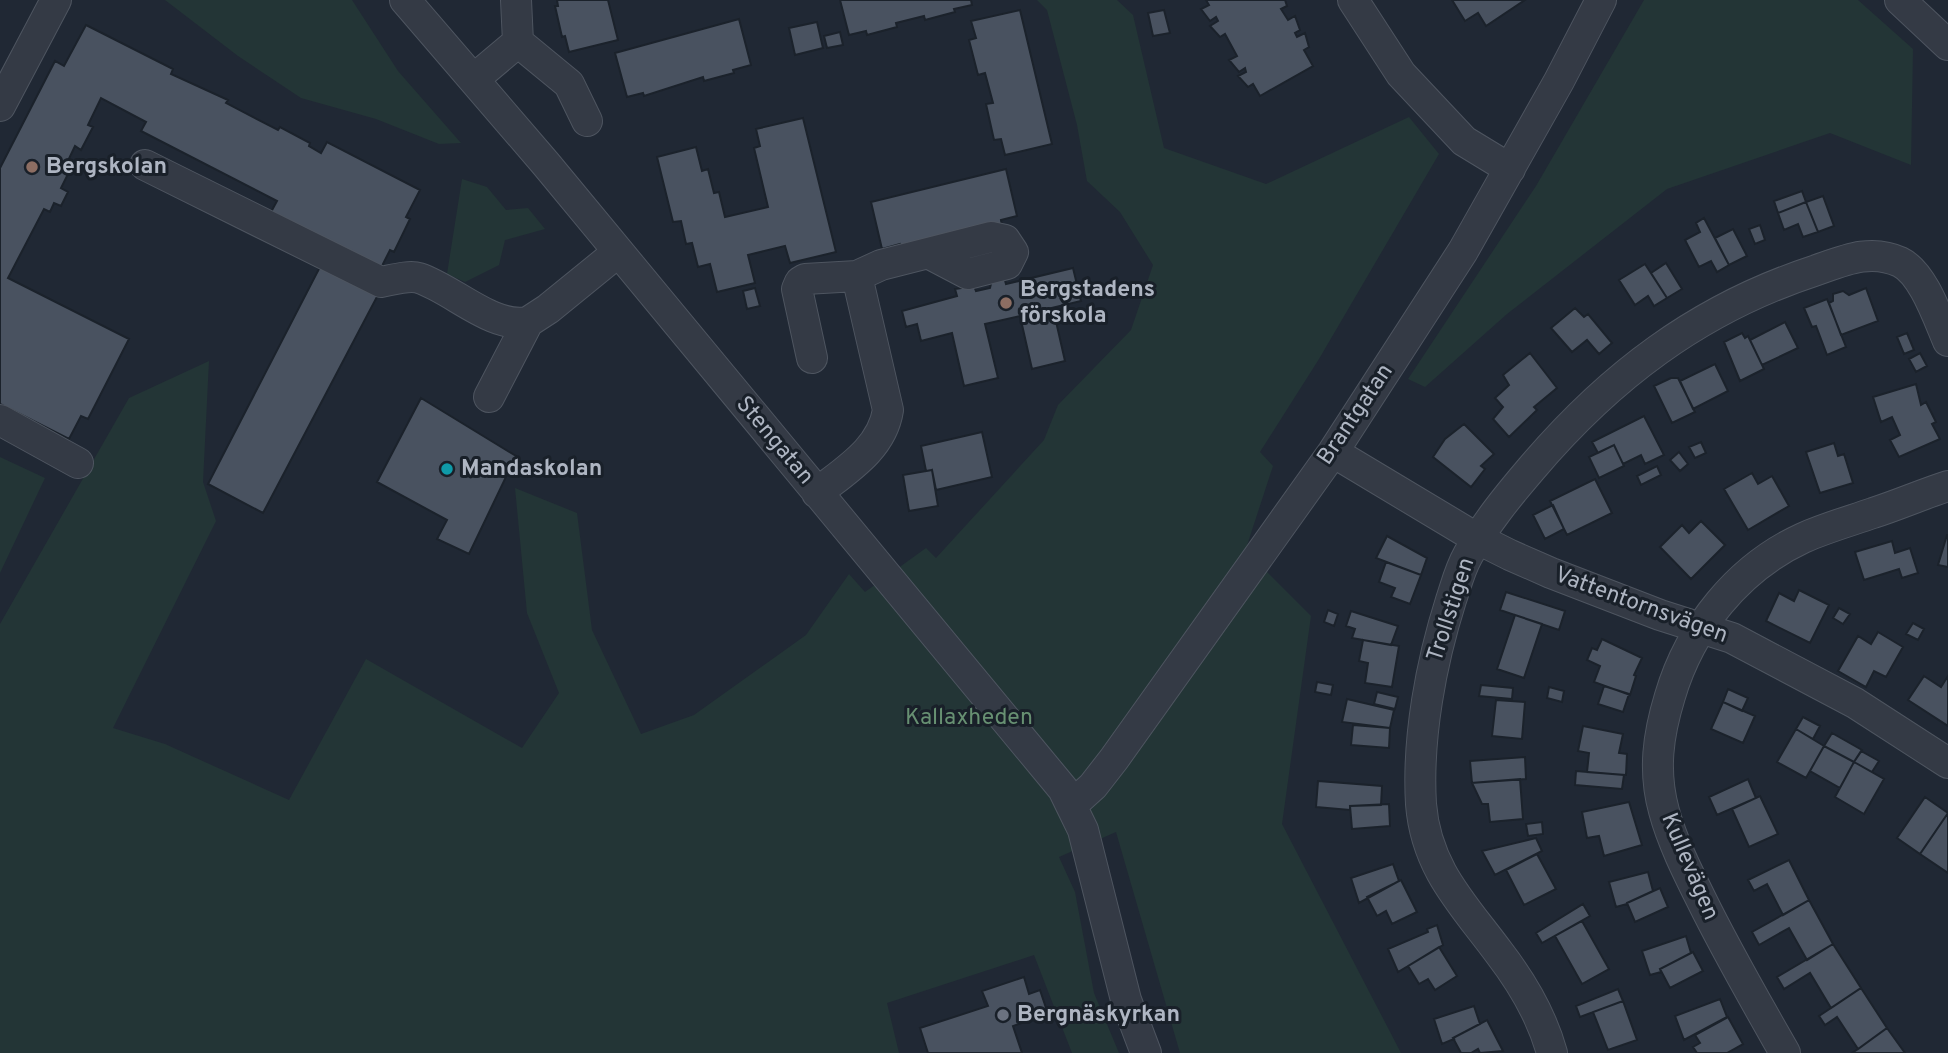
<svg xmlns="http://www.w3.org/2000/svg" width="1948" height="1053" font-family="Overpass,sans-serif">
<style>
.green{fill:#233536}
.building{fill:#495260;stroke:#1b222b;stroke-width:2}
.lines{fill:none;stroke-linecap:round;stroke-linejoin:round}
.minor-casing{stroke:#4e5560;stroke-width:32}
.minor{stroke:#343a45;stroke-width:30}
.education-dot{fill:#8d6e63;stroke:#192029;stroke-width:2.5}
.culture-dot{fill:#0f9aa8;stroke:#192029;stroke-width:2.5}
.worship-dot{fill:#6b7280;stroke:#192029;stroke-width:2.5}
.labels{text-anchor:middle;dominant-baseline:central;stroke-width:6;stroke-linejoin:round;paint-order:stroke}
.poi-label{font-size:23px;font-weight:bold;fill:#aeb5c2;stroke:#192029;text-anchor:start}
.street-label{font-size:23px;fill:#aeb5c2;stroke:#192029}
.park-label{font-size:23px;fill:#679072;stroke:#192029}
</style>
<rect width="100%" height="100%" fill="#202834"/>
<path class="green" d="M165,0H352L398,71L461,143L439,144L376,119L301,98L238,56Z
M1037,0H1117L1133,15L1164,148L1266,184L1409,117L1439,154L1319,359L1260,452L1273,466L1216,640L1264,569L1311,616L1282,824L1401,1053H1180L1116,832L1059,857L1075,892L1094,993L1119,1053H1072L1034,955L887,1003L899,1053H0V624L129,398L209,361L203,482L216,521L113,728L165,744L289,800L366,659L522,748L559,693L527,613L515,488L577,513L592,630L641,734L694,715L806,635L849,574L865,592L926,548L936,558L1044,440L1058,405L1131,330L1153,265L1120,212L1087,181L1077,125L1047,10Z
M1644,0H1858L1913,49L1911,165L1830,133L1667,189L1507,314L1425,387L1408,379L1536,186Z
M462,179L487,187L506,210L528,208L545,229L505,240L499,265L465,282L447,274Z
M0,457L45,478L0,573Z"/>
<path class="building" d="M557,0H608L618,40L569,52L565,36L562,37L555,6H558Z
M840,0H971L972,5L954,9L955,12L925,20L924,16L896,23L897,27L867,35L866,31L849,35Z
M1206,0H1285L1287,6L1281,9L1288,20L1295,16L1300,30L1295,33L1297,37L1305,33L1309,47L1304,50L1313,66L1260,96L1253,84L1248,87L1238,76L1246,72L1245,68L1239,72L1229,60L1237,56L1225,34L1220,37L1210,26L1218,21L1216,17L1210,21L1201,9L1209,5Z
M1452,0H1525L1486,26L1478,13L1465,21Z
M1020,10L1052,144L1005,155L1001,139L994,140L986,104L993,103L985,73L978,75L969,40L976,38L971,21Z
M1164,10L1170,33L1153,36L1148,13Z
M739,19L751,65L733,70L734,73L704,81L703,77L644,96L643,93L627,97L615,53Z
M817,22L823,48L795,55L789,28Z
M86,25L173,69L171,74L228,100L226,103L278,130L280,127L310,143L309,146L321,153L327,142L420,190L406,217L410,219L394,252L390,250L381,268L271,212L277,201L141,131L146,122L101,98L88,125L93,127L81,150L75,146L64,169L69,172L61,188L68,192L61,206L54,203L50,212L44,209L8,278L129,339L88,419L81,416L69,439L0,404V168L55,61L64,66Z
M840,32L843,45L827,48L824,36Z
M803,118L836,252L790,263L785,246L748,255L755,283L717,292L710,264L698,267L692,243L686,244L681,221L673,222L657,157L696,147L702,171L708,169L714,193L719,192L725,217L768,207L754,148L760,146L756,129Z
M1006,169L1017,216L1001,220L1002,226L902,251L900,244L882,249L871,202Z
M1802,191L1806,202L1778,213L1774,201Z
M1823,196L1834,226L1818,232L1806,202Z
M1806,202L1818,232L1803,237L1798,224L1784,230L1778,213Z
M1704,218L1729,265L1717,272L1711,261L1699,267L1685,240L1700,232L1696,223Z
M1760,225L1765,240L1755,244L1749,229Z
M1733,229L1747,256L1729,265L1715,238Z
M322,263L379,293L263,513L208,484Z
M1666,263L1682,289L1667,298L1651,273Z
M1645,264L1667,298L1654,306L1648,296L1635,305L1619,280Z
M1073,268L1081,301L1039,311L1041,320L1055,317L1065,361L1032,369L1020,316L985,324L998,378L964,386L952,333L921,341L917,324L906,327L902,311L957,296L955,289L974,286L976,291L990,288L994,271L1002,270L1006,284Z
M755,288L760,306L747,309L743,291Z
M1866,288L1878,321L1841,335L1829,303L1833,301V294L1843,291L1849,295Z
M1827,299L1846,347L1827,355L1816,326L1812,327L1804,308Z
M1575,308L1584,317L1588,314L1612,343L1599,354L1587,340L1572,352L1551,328Z
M1785,322L1798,348L1762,365L1750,340Z
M1742,333L1745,338L1748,336L1764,369L1740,381L1724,342Z
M1907,333L1914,350L1904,354L1897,337Z
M1530,353L1557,388L1534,407L1537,410L1509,437L1493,419L1503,407L1495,398L1509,385L1503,375Z
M1920,353L1927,366L1916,372L1909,359Z
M1715,364L1728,391L1693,409L1680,381Z
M1671,378H1678L1695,412L1672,423L1654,386Z
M1916,384L1921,405L1926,402L1936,422L1932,424L1940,439L1899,457L1890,440L1900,435L1892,417L1881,422L1873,397Z
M421,398L516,456L469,554L437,539L447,520L377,482Z
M1644,416L1664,455L1645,464L1641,455L1623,464L1614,445L1598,453L1592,442Z
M1464,424L1494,454L1481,466L1485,469L1471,487L1433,457L1445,439Z
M982,432L992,477L936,490L932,470L926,471L921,446Z
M1701,442L1706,453L1695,458L1689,447Z
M1834,443L1838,456L1844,454L1853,483L1820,493L1806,452Z
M1614,445L1624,466L1599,478L1589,457Z
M1679,452L1688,464L1680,471L1670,460Z
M1657,466L1661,475L1641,485L1637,476Z
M932,470L938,506L909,511L903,475Z
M1752,473L1758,484L1772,476L1789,506L1748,530L1724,489Z
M1595,479L1612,513L1567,535L1550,501Z
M1553,505L1564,529L1545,539L1533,515Z
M1701,521L1725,545L1691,579L1660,547L1682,525L1689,533Z
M1947,535H1948V567L1938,565Z
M1387,536L1427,558L1421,575L1376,558Z
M1892,541L1895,553L1910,548L1918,573L1902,578L1899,569L1864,580L1855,552Z
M1386,562L1421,575L1410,604L1391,597L1395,588L1379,582Z
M1799,590L1829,605L1810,643L1766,621L1779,593L1794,601Z
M1506,592L1565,611L1559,630L1500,610Z
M1839,608L1850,614L1843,624L1833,618Z
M1328,610L1338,614L1334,626L1324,622Z
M1351,611L1398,626L1391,645L1352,638L1355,629L1346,626Z
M1515,615L1542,624L1524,678L1497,669Z
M1913,623L1924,629L1918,640L1906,634Z
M1878,632L1903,647L1886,677L1874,671L1866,687L1838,671L1858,636L1871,644Z
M1602,639L1642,658L1634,675L1636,676L1630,695L1594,682L1600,666L1587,660L1592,648L1597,650Z
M1363,640L1399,646L1392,687L1365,683L1368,663L1359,661Z
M1924,676L1941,687L1948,676V726L1908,700Z
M1317,682L1333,685L1331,695L1315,692Z
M1481,685L1513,688L1512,699L1479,696Z
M1604,686L1629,694L1623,712L1598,704Z
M1549,687L1564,691L1562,702L1547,698Z
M1728,689L1748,698L1742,711L1723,702Z
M1377,692L1398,697L1395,709L1374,704Z
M1347,699L1394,710L1390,728L1342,722Z
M1496,700L1525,702L1522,739L1492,736Z
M1723,702L1755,716L1743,743L1711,729Z
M1803,717L1820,726L1813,739L1796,729Z
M1353,725L1390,728L1389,748L1351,745Z
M1583,726L1623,734L1619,753L1627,754L1626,775L1587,772L1589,753L1578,751Z
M1796,729L1824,746L1806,778L1777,762Z
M1832,733L1862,750L1854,762L1824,746Z
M1824,746L1854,762L1840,788L1810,771Z
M1861,751L1879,761L1872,772L1854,762Z
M1525,757L1526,779L1472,783L1470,761Z
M1854,762L1884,779L1864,814L1835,797Z
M1576,771L1624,775L1622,789L1575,785Z
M1520,779L1523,819L1490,822L1488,804H1482L1472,783Z
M1748,779L1756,798L1717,815L1709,797Z
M1318,781L1382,786L1381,805L1350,806V810L1316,807Z
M1760,796L1778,834L1749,847L1732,809Z
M1925,797L1948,813L1920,854L1897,838Z
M1629,802L1642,845L1604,856L1599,836L1587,838L1582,812Z
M1389,804L1390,826L1352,829L1350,806Z
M1948,813V873L1920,854Z
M1542,822L1543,834L1528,836L1526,824Z
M1536,838L1542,851L1495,875L1482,851Z
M1537,854L1556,889L1524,905L1506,870Z
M1789,860L1809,900L1783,915L1767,884L1754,891L1748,880Z
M1393,864L1399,881L1359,903L1351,878Z
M1648,872L1653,891L1627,903V904L1616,907L1609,882Z
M1401,880L1417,912L1392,924L1386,911L1377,916L1367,897Z
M1660,888L1668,907L1635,922L1627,903Z
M1809,900L1833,944L1807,960L1789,928L1759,945L1752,932Z
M1583,904L1590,916L1542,943L1536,933Z
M1582,921L1609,969L1582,984L1555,936Z
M1437,925L1443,945L1398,972L1388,949L1428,932L1427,929Z
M1686,936L1691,953L1660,969L1661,972L1650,975L1642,951Z
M1833,944L1861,988L1831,1008L1810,973L1784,989L1777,977Z
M1439,947L1457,976L1435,990L1428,979L1419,984L1408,966Z
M1693,952L1703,971L1670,988L1660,969Z
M1024,977L1029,994L1040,990L1048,1014L1013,1026L1022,1053H928L920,1028L988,1006L982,991Z
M1861,988L1887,1028L1858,1049L1837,1017L1825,1025L1819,1016Z
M1618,989L1623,1001L1580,1017L1576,1006Z
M1720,999L1727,1017L1684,1040L1675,1016Z
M1623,1001L1637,1040L1608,1050L1593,1012Z
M1474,1006L1480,1024L1453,1038L1454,1039L1442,1044L1434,1019Z
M1728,1017L1743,1044L1727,1053H1697L1693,1047L1700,1043L1695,1035Z
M1487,1020L1503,1051L1480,1053L1478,1049L1471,1053H1461L1453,1038Z
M1887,1028L1905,1053H1852L1858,1049Z"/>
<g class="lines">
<g class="minor-casing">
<path id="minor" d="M405,0L546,164L1063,789L1083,830L1126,1000L1146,1053
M1353,0L1401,74L1464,141L1510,169
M1900,0L1948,45
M518,42L569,84L587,121
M474,79L518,42L516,0
M0,106L56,0
M145,165L381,282C392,280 409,275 419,278C453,289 492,329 528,322
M812,358L797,289L800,282L805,279L857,276L881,265L991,237L1005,240L1013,252L1007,264L968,274L928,253
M489,397L528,322L548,309L618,252
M0,420L78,463
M1333,452L1478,539L1510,555L1551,573L1660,615L1732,638L1855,703L1948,763
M817,493C846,470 882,449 888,410L857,276
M1072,805L1093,786L1114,759L1333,452L1463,251L1559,81L1601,0
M1552,1053C1542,1017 1523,984 1500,954C1464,905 1426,869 1421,804C1417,738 1431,663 1451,600C1456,585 1460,569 1468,555C1485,524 1508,496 1531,469C1609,377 1698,309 1814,271C1843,261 1870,248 1900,262C1923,273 1938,318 1948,341
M1785,1053C1756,1002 1727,952 1701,899C1687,871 1672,841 1664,811C1653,771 1658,735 1670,696C1690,628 1738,568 1803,538C1825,528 1850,521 1873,513C1898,505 1923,494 1948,486"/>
</g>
<use href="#minor" class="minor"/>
</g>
<g class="education-dot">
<circle cx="32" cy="167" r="7"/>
<circle cx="1006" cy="303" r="7"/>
</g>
<circle class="culture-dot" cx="447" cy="469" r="7"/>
<circle class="worship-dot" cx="1003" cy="1015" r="7"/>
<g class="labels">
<g class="poi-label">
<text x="46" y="167">Bergskolan</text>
<text x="1020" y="290">Bergstadens<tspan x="1020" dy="26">förskola</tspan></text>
<text x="461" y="469">Mandaskolan</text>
<text x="1017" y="1015">Bergnäskyrkan</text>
</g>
<g class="street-label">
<text transform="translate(1356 415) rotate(-56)">Brantgatan</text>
<text transform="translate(774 441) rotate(50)">Stengatan</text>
<text transform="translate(1641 606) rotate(20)">Vattentornsvägen</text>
<text transform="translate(1452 610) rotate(-72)">Trollstigen</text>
<text transform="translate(1689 867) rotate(67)">Kullevägen</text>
</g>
<g class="park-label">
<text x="969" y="718">Kallaxheden</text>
</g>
</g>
</svg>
